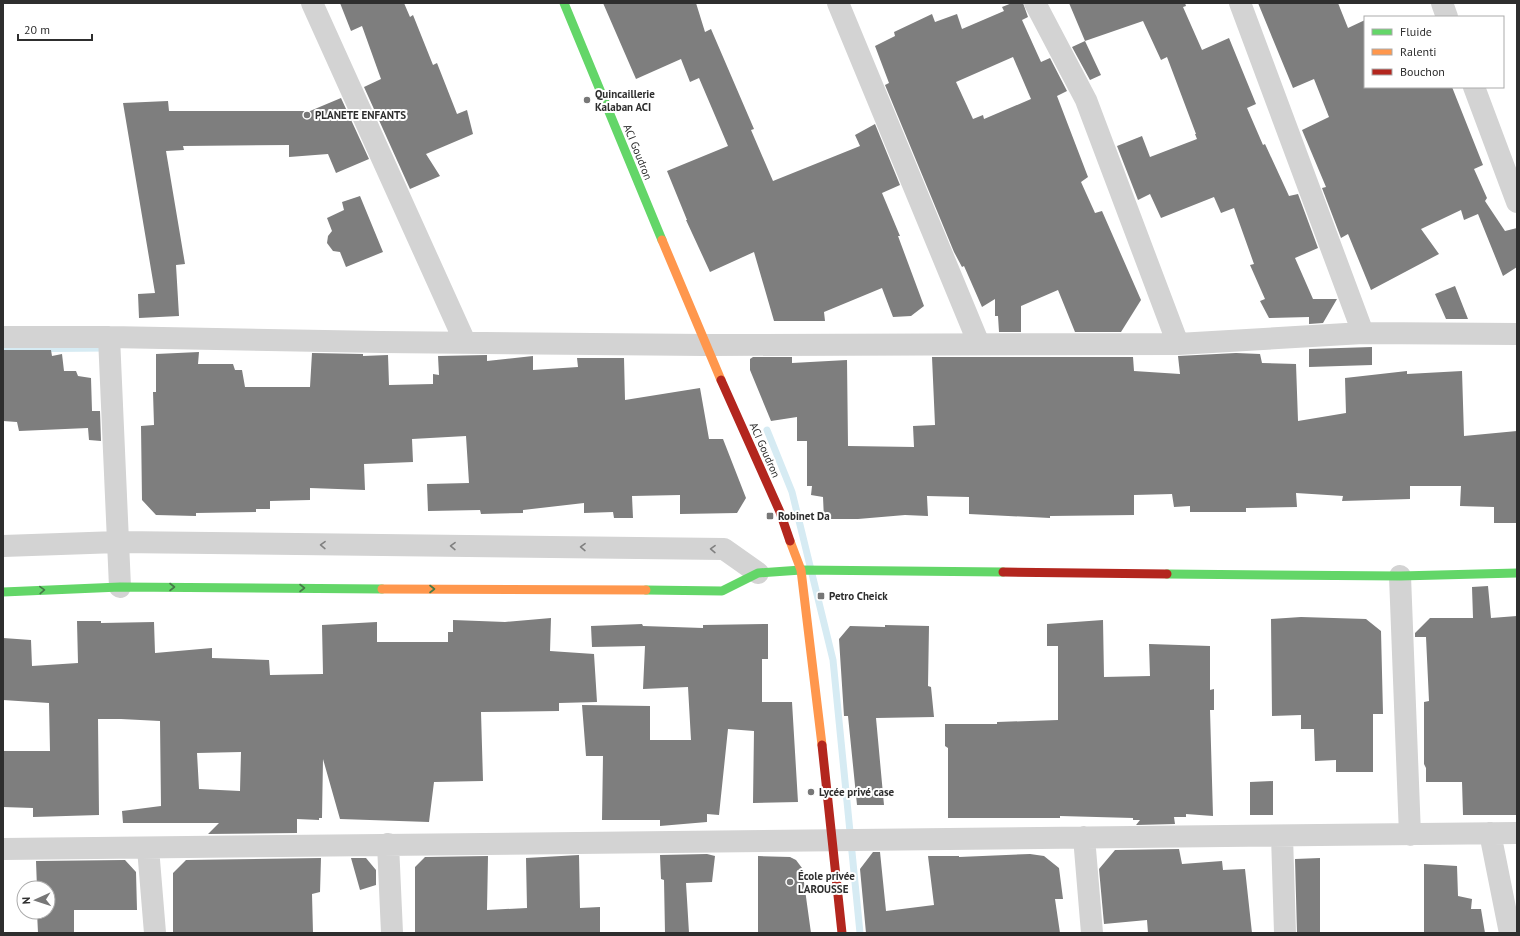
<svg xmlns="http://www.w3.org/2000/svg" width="1520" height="936" font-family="'PT Sans',sans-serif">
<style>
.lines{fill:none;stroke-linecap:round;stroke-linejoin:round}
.stream{stroke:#d6ebf3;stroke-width:7}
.building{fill:#7e7e7e;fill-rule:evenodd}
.street{stroke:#d3d3d3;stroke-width:22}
.fast{stroke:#63d668;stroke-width:9}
.slow{stroke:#ff974d;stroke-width:9}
.jam{stroke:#b3261e;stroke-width:9}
.oneway{stroke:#808080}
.oneway2{stroke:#467a48}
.poi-dot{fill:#777;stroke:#fff;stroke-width:1.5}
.labels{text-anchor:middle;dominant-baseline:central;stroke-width:4;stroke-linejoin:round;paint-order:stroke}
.poi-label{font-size:11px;font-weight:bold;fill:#2e2e2e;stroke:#fff;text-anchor:start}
.street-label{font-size:11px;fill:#2e2e2e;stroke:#fff}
</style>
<rect width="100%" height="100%" fill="#fff"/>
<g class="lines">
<path class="stream" d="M3,349L107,348
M767,430L792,492L833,660L860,933"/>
</g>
<path class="building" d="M340,3H404L410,17L413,15L433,65L437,63L457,114L467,110L473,134L426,154L440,176L410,189L364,87L381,79L362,26L351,31Z
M603,3H696L705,32L711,29L754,129L751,130L773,181L860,146L855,135L875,124L900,185L882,193L900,236H898L924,306L911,316L893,317L882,288L824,312L825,321H774L754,252L710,272L686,220H687L667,171L728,146L699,78L690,82L681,59L636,79Z
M1012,3H1023L1028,17L1022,20L1041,62L1050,58L1067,91L1057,96L1088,177L1081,182L1095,213L1102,211L1141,300L1121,332H1075L1058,290L1021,306V332H999L998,316H995V299L982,307L964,266L962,267L954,252L885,85L889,83L875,46L895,36L894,32L932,14L935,22L957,14L962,29L1004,11L1002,7ZM1013,57L1031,99L984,119L983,115L973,119L956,82Z
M1069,3H1185L1186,6L1183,7L1202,50L1229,38L1256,104L1247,108L1263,145L1265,144L1289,196L1298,194L1318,248L1295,258L1313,299H1337L1323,323L1309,324V317L1269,318L1260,301L1265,299L1250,265L1254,264L1234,208L1221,213L1214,197L1161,218L1150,194L1138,200L1117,146L1142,136L1150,157L1197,139L1195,134H1196L1167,57L1161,60L1143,21L1085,41Z
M1258,3H1338L1348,28L1365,20V87H1452L1483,165L1474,169L1487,198L1485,201L1505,231L1517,228V267L1503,276L1478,214L1464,220L1461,210L1421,229L1439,254L1371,290L1348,234L1341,238L1322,188L1326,187L1302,130L1329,117L1314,79L1293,88Z
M1085,41L1101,75L1090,80L1072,47Z
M341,98L369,159L336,173L328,154L289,157V145L183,146L184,150L166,151L185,264L176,265L179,316L139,318L138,294L155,293L123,103L168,101L169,111H310Z
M360,196L383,252L346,267L340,252L333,251L327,243L328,236L332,231L327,218L344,210L342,202Z
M1455,286L1468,319H1446L1435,294Z
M1372,347V365L1309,367V349Z
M3,350H51L52,356L62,354L64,371H76L78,376L91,378L92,411H100L101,441L89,440L88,428L19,431L17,422L3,421Z
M199,352L198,364H233L235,370H242L245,387H310L312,353L363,354V356L388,355L389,385L433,384V374L439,375L438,356L487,355V361L533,356V370L578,367L577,358H624L625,400L700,388L709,439H723L746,498L737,513L680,514V495L632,496L633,518H614L613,512L584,513V503L523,510V513L481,514L480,510L428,511L427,484L469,483L466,436L412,439L413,462L364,464L365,490L310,488V500L270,501V509H256V512L196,513V516L156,515L142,500L141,426L154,425L153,392H156V354Z
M1236,353L1260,354L1262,363L1296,364L1298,421L1346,413L1345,378L1407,371V374L1462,371L1464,436L1517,431V523H1494V507L1460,506L1461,486H1410V499L1342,501L1343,496L1296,493L1297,507L1246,508V512H1190V506L1174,507L1172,494L1134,495V515L1050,516V518L969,514V497L927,496L928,516L905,515L858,519H824L823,497L811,495L812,486H807V441H797V417L771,421L750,370V359L753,357H792V363L847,360L848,446L914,447L913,426L935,425L932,357H1133L1134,371L1180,374L1178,356Z
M1488,586L1491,618L1517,616V815H1463L1462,782H1426V768L1424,764V702L1429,701L1426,637H1415V633L1430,618H1473L1472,587Z
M1301,617L1366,619L1381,631L1383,714H1373V772H1336V760L1315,761L1314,729H1301V715L1272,716L1271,619Z
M551,618L550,651L594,654L597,702L559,703V711L481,712L483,781L434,782L429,822L340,819L323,759L322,818H319V820L297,819V833L208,834L219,823H123L122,811L161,806L160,721L121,719H98L99,815L33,817V808L3,807V751H50L49,703L3,700V638L31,640L32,666L78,663L77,621H101V623L154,622L155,653L212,648V658L269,660L270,675L323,674L322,625L377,622V642H448V632H453V620L505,622ZM241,752L240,791L199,789L197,753Z
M1103,620L1104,677L1150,676L1149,644L1210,646V690L1214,689V710H1210L1213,816L1186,814V817H1174L1175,824L1136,825L1140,820H1133V818L1060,816V818H948V748L945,746V724H997V722L1058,720V646H1047V624Z
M642,624L643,626L703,628V625L768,624V659H762V702H792L798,802L753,803L754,731L728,729L719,815L707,814V822L660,826V820H602L603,756H586L582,705L650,706V740H691L688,687L643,689L645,646L592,647L591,626Z
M885,625L929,626L928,686L931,687L934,717L876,718L884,805H857L848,716H844L839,639L850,626L885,627Z
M1273,781V815H1250V782Z
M1179,849L1182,864L1222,861L1223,870L1245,869L1252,933H1148L1147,920L1104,924L1099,869L1115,850Z
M873,852H880L886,911L934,905L928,856H959V857L1030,854L1044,856L1059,868L1063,899H1055L1060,933H866L860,869Z
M707,854L715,856L712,882L686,883L689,933H665L664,880L661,879L660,855Z
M579,855L580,908L600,907V933H415V867L425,857L488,856L487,910L527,908L526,858Z
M758,856L790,857L796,860L802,868L811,933H758Z
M321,858L320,892L312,894L313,933H173V873L186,860Z
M351,858H366L376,870V885L360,890Z
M1320,858V933H1297L1295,859Z
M125,860L136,872L137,910H74V933H38L37,912H48V888H37L36,861Z
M1424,864L1457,866L1458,896L1472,899L1471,909H1481L1485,933H1424Z"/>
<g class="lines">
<path class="street" d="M312,3L465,342
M838,3L979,344
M1035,3L1086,100L1178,344
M1240,3L1363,333
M1442,3L1447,17
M1474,87L1517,202
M3,337H109L381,342L705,345L1178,344L1363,333L1517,334
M109,337L120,587
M3,546L118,542L724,549L758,573
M1400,576L1410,835
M1490,833L1510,933
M1282,836L1285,933
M1084,837L1092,933
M388,844L392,933
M148,848L155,933
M3,849L1517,833"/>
<path class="fast" d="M564,3L662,240
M1167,574L1400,576L1517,573
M646,590L722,591L758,573L801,570L1003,572
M3,592L120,587L382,589"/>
<path class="slow" d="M662,240L721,380
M790,541L801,570L822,745
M382,589L646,590"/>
<path class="jam" d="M721,380L780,512L790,541
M1003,572L1167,574
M822,745L842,933"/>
</g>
<defs><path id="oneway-chevron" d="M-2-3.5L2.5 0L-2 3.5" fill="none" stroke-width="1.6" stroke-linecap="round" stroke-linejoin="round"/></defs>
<g class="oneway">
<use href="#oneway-chevron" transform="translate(323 545) rotate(-179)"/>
<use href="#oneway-chevron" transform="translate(453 546) rotate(-179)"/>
<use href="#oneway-chevron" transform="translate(583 547) rotate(-179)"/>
<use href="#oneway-chevron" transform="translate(713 549) rotate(-179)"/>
</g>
<g class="oneway2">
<use href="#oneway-chevron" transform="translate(172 587)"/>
<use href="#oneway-chevron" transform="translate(302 588)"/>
<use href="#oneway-chevron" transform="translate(432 589)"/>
<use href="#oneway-chevron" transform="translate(42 590) rotate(-2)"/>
</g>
<g class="poi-dot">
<circle cx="587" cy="100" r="4"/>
<circle cx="307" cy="115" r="4"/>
<rect x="766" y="512" width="8" height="8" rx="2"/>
<rect x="817" y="592" width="8" height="8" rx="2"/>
<circle cx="811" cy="792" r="4"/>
<circle cx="790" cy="882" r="4"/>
</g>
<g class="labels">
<g class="poi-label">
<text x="595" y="94">Quincaillerie<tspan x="595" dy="13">Kalaban ACI</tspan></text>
<text x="315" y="115">PLANETE ENFANTS</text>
<text x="778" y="516">Robinet Da</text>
<text x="829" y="596">Petro Cheick</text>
<text x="819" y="792">Lycée privé case</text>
<text x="798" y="876">École privée<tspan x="798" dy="13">LAROUSSE</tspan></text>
</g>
<g class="street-label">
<text transform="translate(638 152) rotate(68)">ACI Goudron</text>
<text transform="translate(765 450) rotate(66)">ACI Goudron</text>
</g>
</g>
<rect width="1520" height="936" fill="none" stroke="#2e2e2e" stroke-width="8"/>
<rect x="1364" y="16" width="140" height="72" fill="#ffffff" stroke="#ababab"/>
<rect x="1372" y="29" width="20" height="6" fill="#63d668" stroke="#ababab"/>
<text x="1400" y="36" font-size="12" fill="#2e2e2e">Fluide</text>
<rect x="1372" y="49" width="20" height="6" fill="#ff974d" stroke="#ababab"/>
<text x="1400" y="56" font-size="12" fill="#2e2e2e">Ralenti</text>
<rect x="1372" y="69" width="20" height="6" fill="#b3261e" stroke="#ababab"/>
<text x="1400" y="76" font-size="12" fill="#2e2e2e">Bouchon</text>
<g transform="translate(36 900) rotate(267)"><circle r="19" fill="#ffffff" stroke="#ababab"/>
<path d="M0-3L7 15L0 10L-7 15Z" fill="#777777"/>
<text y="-6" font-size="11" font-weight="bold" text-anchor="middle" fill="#2e2e2e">N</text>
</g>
<path d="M18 34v6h74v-6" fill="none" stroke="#2e2e2e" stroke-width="2"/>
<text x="24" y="34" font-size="12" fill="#2e2e2e" stroke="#ffffff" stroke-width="3" paint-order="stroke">20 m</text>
</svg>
